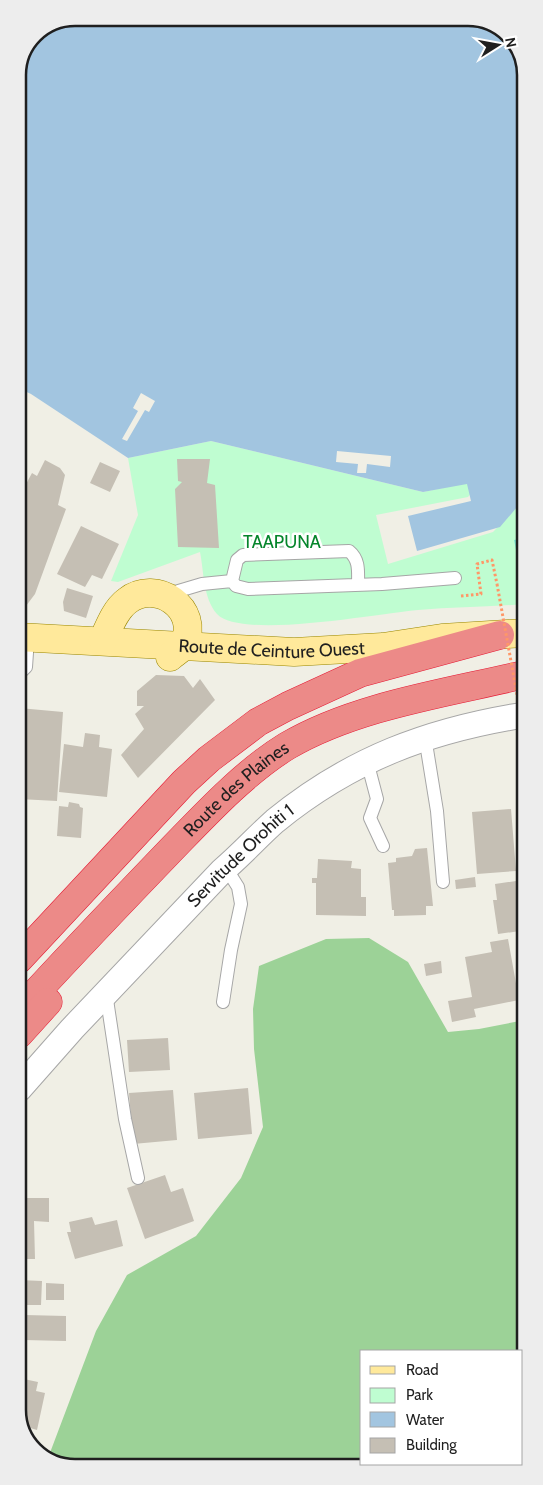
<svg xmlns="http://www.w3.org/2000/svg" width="543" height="1485" font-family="Cabin,sans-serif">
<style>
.forest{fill:#9cd297}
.park{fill:#bffdd1}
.pitch{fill:#7ee4d2}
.water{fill:#a2c5e0}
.pier{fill:#f0efe5}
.building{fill:#c5bfb4}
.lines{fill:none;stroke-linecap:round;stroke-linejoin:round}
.lane-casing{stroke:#a6a6a6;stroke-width:14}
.street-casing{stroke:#a6a6a6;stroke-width:27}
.primary-casing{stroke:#9a8700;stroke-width:29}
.highway-casing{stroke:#e51b35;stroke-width:29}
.path{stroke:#ff9767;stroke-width:3;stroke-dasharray:2.5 2.5;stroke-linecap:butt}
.lane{stroke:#fff;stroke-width:12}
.street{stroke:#fff;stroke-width:25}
.primary{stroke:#ffe99b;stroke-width:28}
.highway{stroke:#ec8a88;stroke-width:28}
.path-bridge{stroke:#ff9767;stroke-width:3;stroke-dasharray:2.5 2.5;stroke-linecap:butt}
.labels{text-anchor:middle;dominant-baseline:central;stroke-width:5;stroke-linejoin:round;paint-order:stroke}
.park-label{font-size:18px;fill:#05852b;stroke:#fff}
.street-label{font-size:18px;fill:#1f1f1f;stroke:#fff}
.rim{fill:none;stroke:#1f1f1f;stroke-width:2.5}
</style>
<rect width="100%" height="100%" fill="#f0efe5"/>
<path class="forest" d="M369,938L408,962L448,1032L479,1029L525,1020V1410L522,1421V1351H362V1464H485L71,1467L48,1458L96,1331L127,1275L196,1236L241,1178L263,1127L254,1049L253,1009L259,966L326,939Z"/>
<path class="park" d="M211,441L423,492L467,483L472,492L468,497L376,515L388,564L493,532L524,500V604C489,607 454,607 418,610C381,613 241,640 217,614C203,598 204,572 200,552L118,582L111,581L138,515L128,458Z"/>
<path class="pitch" d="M524,538V589L514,540Z"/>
<path class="water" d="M75,18H472L503,30L523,60L524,499L500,527L417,551L408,516L471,501L467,484L423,492L211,441L128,458L31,394L18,388V72L35,34Z"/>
<path class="pier" d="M141,393L155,401L149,412L145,410L127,441L122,439L138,411L133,408Z
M337,451L391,456L390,467L367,464L366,473H357L358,464L336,462Z"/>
<path class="building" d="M177,459H210L207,483L215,485L219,548L178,547L175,489L182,482L178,481Z
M45,460L60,468L65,475L58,505L66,509L35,594L23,610L18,609L21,597L18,596V564L25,541L18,539V482L25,486L32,473L37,476Z
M100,462L120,471L110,492L90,483Z
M81,526L119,544L102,579L92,575L85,587L57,574Z
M67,588L93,596L86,618L64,611L63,602Z
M156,675L184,676L193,688L200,679L215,700L138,778L121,755L144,729L135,714L144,706H137V691Z
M19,708L63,712L57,801L19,799Z
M85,733L100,735L99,747L112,749L107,797L59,792L64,744L83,747Z
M69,802L79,804L80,807L83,808L81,838L57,836L59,806L68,807Z
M511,809L516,871L477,874L472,812Z
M427,848L433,906H426V915L394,916V910H392L388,863L396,862V858L412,856L415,849Z
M318,859L352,861L351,868L361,869V897H366V916L316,915V883H312V878H317Z
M475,877L476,887L456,889L455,880Z
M516,881L519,896L525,895V913L518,914L520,931L498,934L493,900H497L495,884Z
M508,939L519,1000L474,1009L476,1017L452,1022L448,1001L472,997L465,957L492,952L490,942Z
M441,961L442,973L426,976L424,964Z
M168,1038L170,1070L129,1072L127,1040Z
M248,1088L252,1134L198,1139L194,1093Z
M173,1090L177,1140L133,1144L129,1093Z
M165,1175L171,1192L183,1188L194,1221L145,1239L127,1188Z
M19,1198H49V1222L34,1221L35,1259H19Z
M92,1217L95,1225L117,1220L123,1246L75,1259L67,1232H71L69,1222Z
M19,1280L42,1281L41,1305H19Z
M46,1283L64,1284V1300H46Z
M25,1315L66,1316V1341L24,1340Z
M19,1378L38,1382L36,1391L45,1393L37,1430L20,1425Z"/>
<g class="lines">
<g class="lane-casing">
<path id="lane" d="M232,581L236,586L248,589L382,584L455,578
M232,581L237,560L243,555L349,551C360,560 358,572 358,585
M165,595L202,584L232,581
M18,675L26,667L28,638
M425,737L437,811L443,882
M367,761L377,799L370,818L383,846
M106,993L125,1119L138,1178
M223,1002L231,950L241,904L238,887L226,868"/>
</g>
<g class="street-casing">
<g id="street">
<path id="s1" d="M19,1089L72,1029L222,871C241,855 257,837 275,821C351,759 429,730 524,715"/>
</g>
</g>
<g class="primary-casing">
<g id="primary">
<path id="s2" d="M18,637L294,652L383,647L442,638L524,633"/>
<path d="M103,640C109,627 115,610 127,601C156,578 201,609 184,644C182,649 174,653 170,657"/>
</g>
</g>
<g class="highway-casing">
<g id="highway">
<path d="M19,959L184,782L209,759L258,722L288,706L360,673L500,635"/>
<path id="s3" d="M19,1011C67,958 117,906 167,854C203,817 243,773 287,746C355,706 446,693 522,675"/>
<path d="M19,1034L48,1002"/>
</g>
</g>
<path class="path" d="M461,596L481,594L477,564L492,560L497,584"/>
<use href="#lane" class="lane"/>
<use href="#street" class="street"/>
<use href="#primary" class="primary"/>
<use href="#highway" class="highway"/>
<path class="path-bridge" d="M497,584L518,700"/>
</g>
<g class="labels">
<g class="park-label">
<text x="282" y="542">TAAPUNA</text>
</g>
<g class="street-label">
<text stroke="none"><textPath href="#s2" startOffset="254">Route de Ceinture Ouest</textPath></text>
<text stroke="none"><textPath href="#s3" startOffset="311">Route des Plaines</textPath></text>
<text stroke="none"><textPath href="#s1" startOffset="322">Servitude Orohiti 1</textPath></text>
</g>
</g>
<path d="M0 0H543V1485H0ZM75 26H468A49 49 0 0 1 517 75V1410A49 49 0 0 1 468 1459H75A49 49 0 0 1 26 1410V75A49 49 0 0 1 75 26Z" fill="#ededed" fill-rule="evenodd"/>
<path class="rim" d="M75 26H468A49 49 0 0 1 517 75V1410A49 49 0 0 1 468 1459H75A49 49 0 0 1 26 1410V75A49 49 0 0 1 75 26Z"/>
<rect x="360" y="1350" width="162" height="115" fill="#ffffff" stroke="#a5a5a5"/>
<rect x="370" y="1366" width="25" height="8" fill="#ffe99b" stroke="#a5a5a5"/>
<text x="406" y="1375" font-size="15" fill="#1f1f1f">Road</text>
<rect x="370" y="1388" width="25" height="15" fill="#bffdd1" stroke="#a5a5a5"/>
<text x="406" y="1400" font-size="15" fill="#1f1f1f">Park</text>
<rect x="370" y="1412" width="25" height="15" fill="#a2c5e0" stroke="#a5a5a5"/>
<text x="406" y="1425" font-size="15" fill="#1f1f1f">Water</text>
<rect x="370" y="1438" width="25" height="15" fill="#c5bfb4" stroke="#a5a5a5"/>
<text x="406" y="1450" font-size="15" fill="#1f1f1f">Building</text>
<g transform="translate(498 45) rotate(79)" stroke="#ffffff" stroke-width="4" paint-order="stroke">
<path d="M0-4L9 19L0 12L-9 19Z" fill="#1f1f1f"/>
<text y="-8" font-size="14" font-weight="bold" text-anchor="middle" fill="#1f1f1f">N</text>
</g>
</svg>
